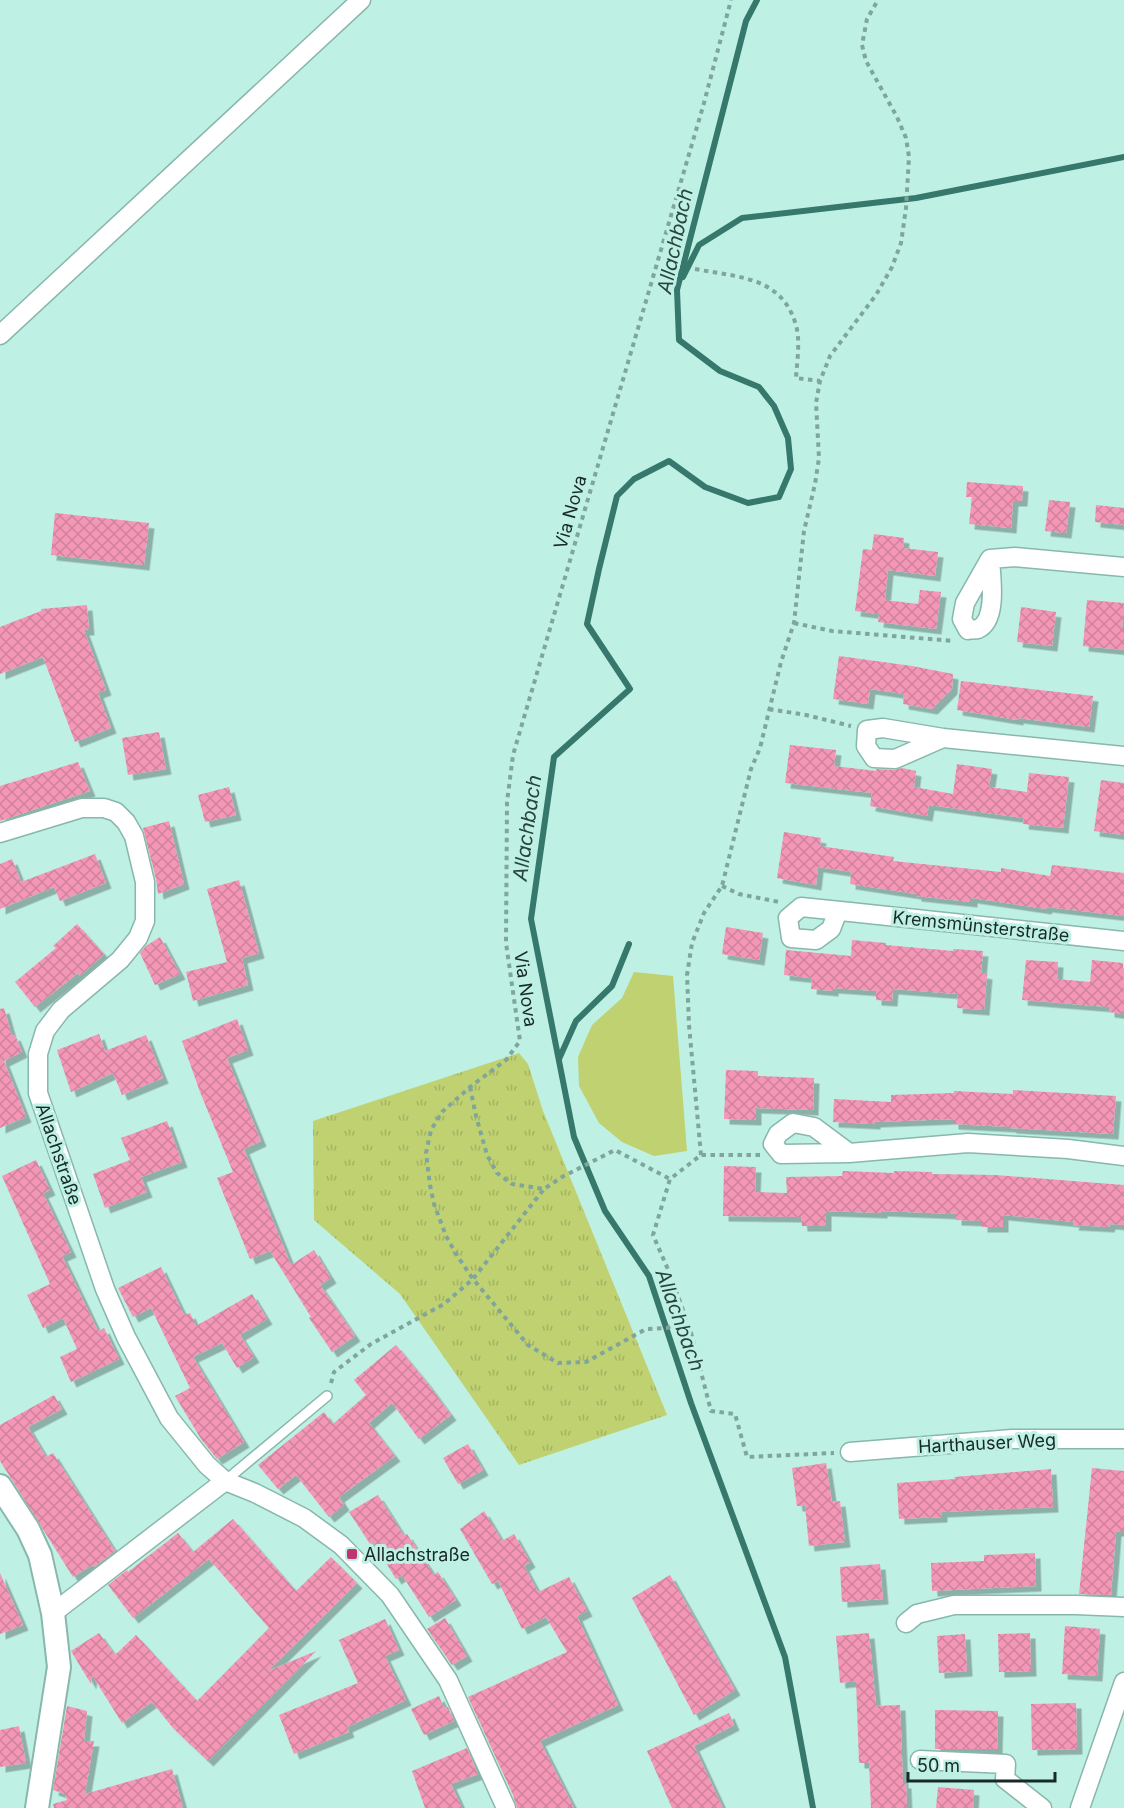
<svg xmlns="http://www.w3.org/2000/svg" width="1124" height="1808" font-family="Inter,sans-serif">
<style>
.grass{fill:url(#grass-tufts)}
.park{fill:#bfd171}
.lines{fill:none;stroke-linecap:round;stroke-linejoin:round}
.stream{stroke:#36786b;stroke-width:6}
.building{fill:url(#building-cross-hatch);filter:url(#shadow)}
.service-casing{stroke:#88b7ac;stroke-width:12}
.minor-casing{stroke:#88b7ac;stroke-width:21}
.tertiary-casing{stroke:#88b7ac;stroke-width:26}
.path{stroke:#7fa59c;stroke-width:4;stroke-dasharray:4.5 4.5;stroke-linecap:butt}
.service{stroke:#fff;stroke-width:9}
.minor{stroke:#fff;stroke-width:18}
.tertiary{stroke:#fff;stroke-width:22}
.poi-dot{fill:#be3571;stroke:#bff0e4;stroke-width:2}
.labels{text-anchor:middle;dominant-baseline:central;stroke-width:6;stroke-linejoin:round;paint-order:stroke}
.street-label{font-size:18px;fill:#172a26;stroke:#bff0e4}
.poi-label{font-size:18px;fill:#172a26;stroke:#bff0e4;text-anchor:start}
.water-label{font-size:20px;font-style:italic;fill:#28443e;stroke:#bff0e4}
</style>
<defs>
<pattern id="grass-tufts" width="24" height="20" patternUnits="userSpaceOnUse" patternTransform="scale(1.5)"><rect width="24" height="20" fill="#bfd171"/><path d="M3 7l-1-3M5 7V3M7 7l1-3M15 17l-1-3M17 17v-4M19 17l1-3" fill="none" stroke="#a3b462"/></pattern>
<pattern id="building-cross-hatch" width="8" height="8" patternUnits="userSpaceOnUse" patternTransform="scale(1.5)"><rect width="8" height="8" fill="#f497b6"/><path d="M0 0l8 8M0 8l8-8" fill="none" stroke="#d0829c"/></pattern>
<filter id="shadow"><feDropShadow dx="5.5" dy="5.5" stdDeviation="0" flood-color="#0004"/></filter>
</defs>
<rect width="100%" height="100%" fill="#bff0e4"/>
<path class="grass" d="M519,1053L528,1064L543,1111L667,1415L519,1465L400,1294L314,1220L313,1121Z"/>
<path class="park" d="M634,972L673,976L687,1151L654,1156L622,1142L599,1123L579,1086L578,1057L592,1025L622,998Z"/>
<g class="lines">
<path class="stream" d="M757,0L746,21L677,290L679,340L720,371L759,387L774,406L788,438L791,469L779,497L748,503L705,487L669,461L634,479L617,496L599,569L587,624L630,689L554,757L531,919L574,1137L605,1211L649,1276L691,1403L785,1657L813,1808
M683,277L699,245L742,218L916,198L1124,157
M559,1059L576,1021L612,986L629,944"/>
</g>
<path class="building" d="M967,482L1023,486L1022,501H1013L1011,528L969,524L972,497H966Z
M1049,500L1070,502L1066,533L1045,531Z
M1096,505L1124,508V525L1095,522Z
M55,513L149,523L144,565L51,555Z
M874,534L904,538L903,548L938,552L935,576L888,570L885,600L918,604L920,590L941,592L936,629L878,622L879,614L855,611L863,549L872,550Z
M1087,600L1124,603L1122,628H1124V650L1083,646Z
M87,605L89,630H84L106,690L98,693L111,728L75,742L43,657L0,674V627L41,611V609Z
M1021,607L1056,612L1052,646L1017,642Z
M839,656L912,666L953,674L952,689L932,709L903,704L904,694L870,689L868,704L833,699Z
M961,681L1093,696L1089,727L1018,718V720L957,710Z
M159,732L166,769L128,775L122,738Z
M790,745L836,750L834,766L876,771V769L894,770L902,768L916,771L914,787L953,794L957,764L992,769L989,787L1027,792L1029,773L1069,777L1063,828L1023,824L1024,818L929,805L927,816L870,806L872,793L785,783Z
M78,762L90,791L0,821V786Z
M1101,780L1124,783V835L1094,831Z
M229,787L236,815L205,822L198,795Z
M169,821L184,884L158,894L156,879L143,828Z
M784,832L821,838L820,846L894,857L893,861L1001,872V868L1050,876L1052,865L1124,873V916L1047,907L1046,909L972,898V902L916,896V894L850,884L851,872L818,867L816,885L777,878Z
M95,854L106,883L60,901L54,887L0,909V864L12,859L21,882Z
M239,880L259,953L242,958L248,985L193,1001L186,972L227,962L207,889Z
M77,924L104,954L80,976L78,973L35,1007L15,982L56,948L53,946Z
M726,927L763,933L759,960L722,954Z
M160,937L180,974L155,985L140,953L146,946Z
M852,940L886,943V945L953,951V949L983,951L981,973L987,974L984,1010L957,1008L958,994L893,989L892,1001L876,1000V991L833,988V991L811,989L812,978L784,975L786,950L851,956Z
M1026,960L1058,962L1057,979L1090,982L1092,960L1123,963L1124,1014L1109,1012V1007L1022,1000Z
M4,1008L12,1036L15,1035L22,1052L4,1061L26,1117L0,1128V1009Z
M237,1019L248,1050L227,1058L261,1141L244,1149L291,1265L314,1250L331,1278L320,1285L355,1336L332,1352L309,1318L311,1317L270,1251L250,1259L217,1178L233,1172L200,1092L182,1041Z
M99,1034L105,1051L146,1035L163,1078L122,1095L113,1073L71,1092L57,1050Z
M726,1070L758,1071V1076L814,1078L813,1110L756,1108V1120L724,1119Z
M1013,1090L1116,1096L1113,1134L1011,1128V1127L953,1124V1119L875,1122V1124L833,1122L834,1099L891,1102V1095L954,1093V1091L1013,1094Z
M167,1121L182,1162L141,1177L147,1192L105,1208L93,1174L130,1160L121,1138Z
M36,1160L50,1190L43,1193L71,1252L62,1256L98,1331L104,1328L119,1359L71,1382L60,1357L77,1349L63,1318L43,1328L27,1295L50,1284L2,1176Z
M724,1166L756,1167L755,1192L787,1193L786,1177L842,1176L843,1171L894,1173V1171L932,1172V1174L995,1175L1124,1185V1225L1110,1224L1109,1227L1073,1225L1074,1222L1003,1215V1227H982V1221L956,1220V1214L882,1211V1213L826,1211V1226H802L801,1217L723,1216Z
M161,1267L184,1315L190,1313L196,1326L252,1294L267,1319L240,1335L254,1357L237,1368L222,1343L193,1357L244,1442L217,1459L201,1439L175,1396L190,1388L151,1308L133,1317L118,1288Z
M396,1345L425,1380L451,1415L419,1439L392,1403L369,1423L395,1456L339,1497L344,1505L329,1517L296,1475L278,1489L258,1465L324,1412L333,1424L366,1395L354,1380Z
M54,1395L62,1409L28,1427L46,1457L53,1453L115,1551L94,1567L92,1565L73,1577L0,1461V1425Z
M468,1444L483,1470L458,1484L443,1458Z
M826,1463L832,1502L840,1501L845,1542L809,1546L805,1506H797L792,1468Z
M1092,1468L1124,1471V1532L1116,1531L1111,1595L1079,1594Z
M1051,1469L1053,1507L942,1512V1517L899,1519L897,1483L955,1479L954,1477Z
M378,1495L404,1536L407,1534L434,1575L438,1572L456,1600L429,1617L402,1575L396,1579L373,1542L370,1544L349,1512Z
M484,1511L502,1541L514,1534L530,1562L524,1566L538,1592L569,1577L587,1611L577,1616L618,1705L540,1741L574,1808H517L513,1795L468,1697L567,1652L546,1617L522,1629L498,1581L492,1584L460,1529Z
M233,1519L296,1591L331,1557L357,1583L268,1671L316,1651L208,1761L173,1728L152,1702L122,1723L92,1675L91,1684L71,1651L99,1633L115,1655L136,1635L197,1701L269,1628L209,1559L133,1618L108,1585L127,1570L128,1572L178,1533L193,1552Z
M1035,1553L1036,1586L932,1591L931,1563L984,1561V1555Z
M880,1564L883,1599L842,1602L840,1567Z
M0,1573L23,1625L0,1634Z
M670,1575L735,1690L694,1715L632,1598Z
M445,1618L467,1656L452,1665L427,1629Z
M385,1619L399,1650L385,1656L406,1700L347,1727L349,1732L294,1754L279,1715L358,1683L339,1640Z
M1065,1626L1100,1629L1097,1676L1062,1674Z
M869,1633L876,1706L900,1705L903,1783H906L907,1808H871L869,1763H859L856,1681L840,1683L836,1636Z
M1030,1633L1031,1671L999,1672L998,1634Z
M965,1634L967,1671L939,1673L937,1636Z
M439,1696L444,1708L448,1707L454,1721L424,1735L411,1709Z
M1076,1703L1077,1749L1032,1750L1031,1704Z
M67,1706L87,1711L84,1741H94L85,1794L172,1769L183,1808H54L53,1804L67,1800L65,1794L53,1790Z
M935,1710L998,1711L997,1749H935Z
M729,1713L734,1725L694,1746L723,1808H672L647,1751Z
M19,1726L26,1763L0,1767V1730Z
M467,1748L478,1774L451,1784L462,1808H425L412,1771Z
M938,1787L974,1790L973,1808H936Z"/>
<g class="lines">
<g class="service-casing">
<path id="service" d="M225,1481L327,1396"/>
</g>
<g class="minor-casing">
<path id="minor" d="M0,335L361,0
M990,559C991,577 998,620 978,629C975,630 971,629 968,630L962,619L965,603Z
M990,559L1015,557L1124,567
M943,738L895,759L874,758L866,746L867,730L883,728L943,738L1124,756
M0,833L82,808H104L116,812L126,822L134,836L145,882V921L138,938L120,960L61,1010L45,1031L38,1054V1093L105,1289L126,1337L169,1418L207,1465L225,1481L255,1493L304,1518L341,1545L390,1595L448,1680L506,1808
M838,911L831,929L816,940L791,938L788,918L801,907L850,912L1124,941
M849,1153L814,1127L793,1123L778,1134L773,1144L781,1154L849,1153L968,1143L1068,1149L1124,1156
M850,1452L1012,1439H1124
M53,1613L225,1481
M906,1623L917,1614L954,1605H1076L1124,1607
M920,1760L1006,1764L1005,1779L1042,1808
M1080,1808L1124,1682"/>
</g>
<g class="tertiary-casing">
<path id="tertiary" d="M0,1486L28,1529L40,1555L53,1613L59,1667L37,1808"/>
</g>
<path class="path" d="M695,269C736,277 780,276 795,322C801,339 797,360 796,378L820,381
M794,623L832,631L954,641
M769,709L806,715L851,726
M722,886L739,894L779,902
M470,1087L476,1116L487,1155L497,1173L512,1184L544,1189L562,1177L615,1150L670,1179
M701,1155L689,1025L687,975L692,943L704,913L722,886L751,769L760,748L781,662L794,623L804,531L815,484L819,458L816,403L820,381L830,356L876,295L892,267L901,243L906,208L909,157L906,138L897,117L866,61L862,45L867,19L878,0
M760,1155H701L670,1179L653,1235L670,1274L690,1329L711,1411L735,1414L747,1457L834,1453
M686,1318L667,1328L646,1329L586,1362L558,1363L528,1345L473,1279L458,1257L446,1236L434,1204L430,1185L426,1153L431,1130L442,1112L470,1087L506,1060L520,1041L506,943L507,802L513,755L704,103L731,0
M331,1383L334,1372L371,1344L444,1304L473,1279L544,1189"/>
<use href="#service" class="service"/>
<use href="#minor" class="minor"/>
<use href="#tertiary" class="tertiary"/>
</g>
<rect class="poi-dot" x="346" y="1548" width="12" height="12" rx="3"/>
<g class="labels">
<g class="street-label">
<text transform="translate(570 512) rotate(-74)">Via Nova</text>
<text transform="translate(981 926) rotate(6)">Kremsmünsterstraße</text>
<text transform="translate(526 989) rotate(82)">Via Nova</text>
<text transform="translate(59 1154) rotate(71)">Allachstraße</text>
<text transform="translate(987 1443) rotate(-3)">Harthauser Weg</text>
</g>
<g class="poi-label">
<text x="364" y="1554">Allachstraße</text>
</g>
<g class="water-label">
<text transform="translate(675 241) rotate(-78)">Allachbach</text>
<text transform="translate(527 828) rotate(-82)">Allachbach</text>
<text transform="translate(680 1320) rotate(70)">Allachbach</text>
</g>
</g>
<path d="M908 1772v9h147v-9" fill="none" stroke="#172a26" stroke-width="3"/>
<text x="917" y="1772" font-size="18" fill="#172a26" stroke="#bff0e4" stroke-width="4.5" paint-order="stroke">50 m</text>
</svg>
